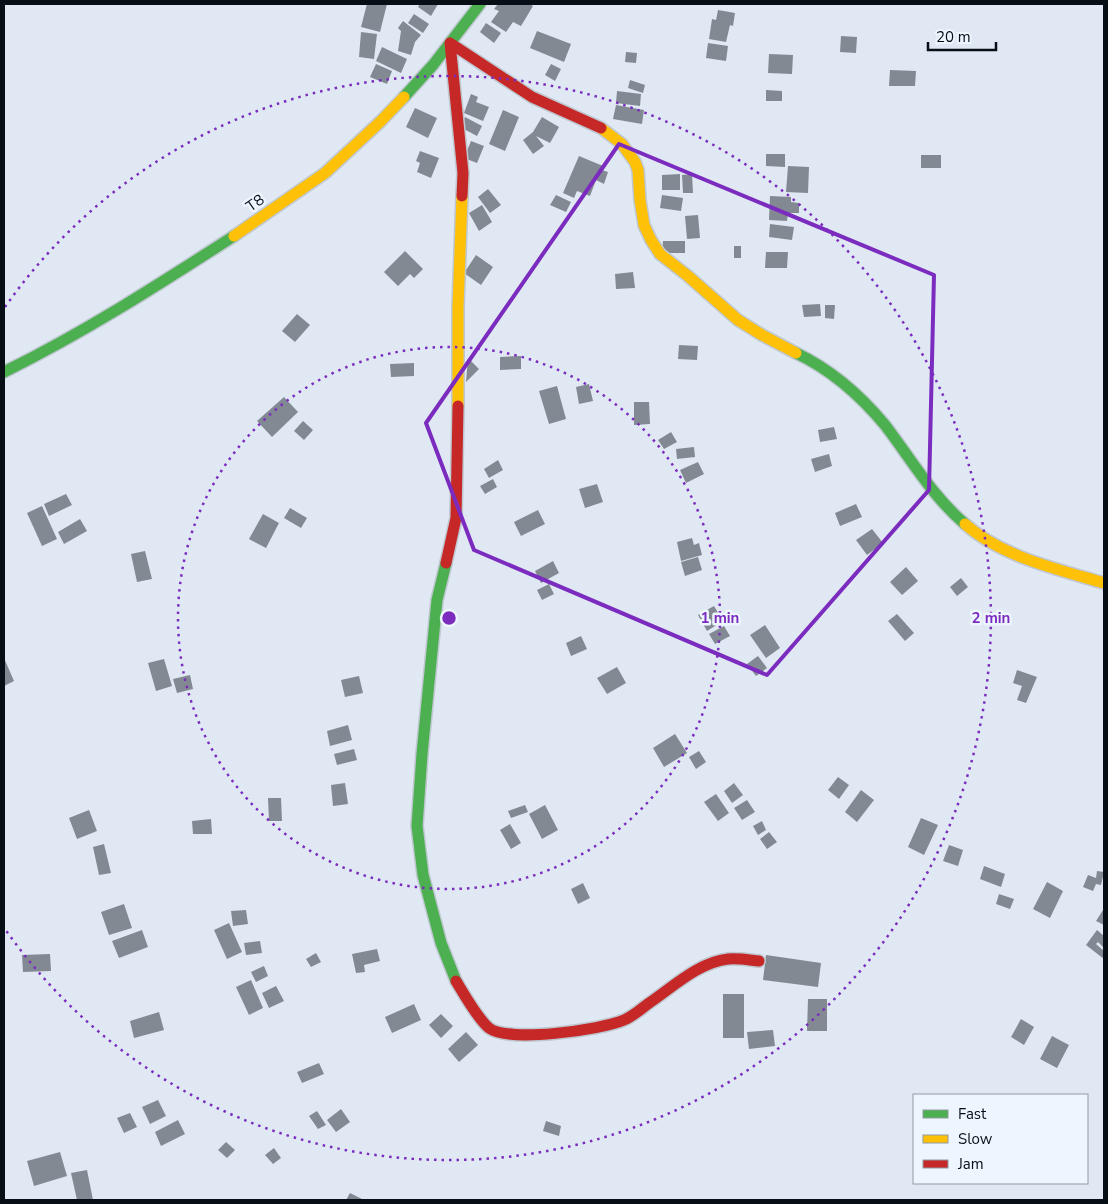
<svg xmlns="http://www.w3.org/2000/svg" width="1108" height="1204" font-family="'Nunito Sans',sans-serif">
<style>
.building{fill:#828992}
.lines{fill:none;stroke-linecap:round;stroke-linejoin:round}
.fast-casing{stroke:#bfc7d0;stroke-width:14}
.slow-casing{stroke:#bfc7d0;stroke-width:14}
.jam-casing{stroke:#bfc7d0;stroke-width:14}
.fast{stroke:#4caf50;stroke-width:11}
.slow{stroke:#ffc107;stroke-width:11}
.jam{stroke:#c62828;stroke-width:11}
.marked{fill:none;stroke:#7b2cbf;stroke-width:4;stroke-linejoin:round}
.ring{fill:none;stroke:#7b2cbf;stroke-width:2.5;stroke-dasharray:2.5 5}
.labels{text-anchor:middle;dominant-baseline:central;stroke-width:5;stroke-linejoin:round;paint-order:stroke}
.street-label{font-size:15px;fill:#070e15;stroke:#edf5fe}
.centre{fill:#7b2cbf;stroke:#edf5fe;stroke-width:2.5}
.ring-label{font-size:15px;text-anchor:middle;font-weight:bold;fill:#7b2cbf;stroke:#edf5fe;stroke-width:5;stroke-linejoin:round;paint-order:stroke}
</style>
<rect width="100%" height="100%" fill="#e0e9f3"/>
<path class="building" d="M367,4H387L380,32L361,27Z
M420,4H438L431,16L418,7Z
M498,4H529L533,6L521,26L513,22L506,32L491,22L499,11L494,9Z
M718,10L735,13L733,26L730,25L726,42L709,39L712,19L716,20Z
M414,14L429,24L423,33L408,23Z
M403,21L421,35L415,42L411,55L398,51L401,31L398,28Z
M486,23L501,33L494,43L480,32Z
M537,31L571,44L564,62L530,48Z
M361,32L377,34L374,59L359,57Z
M841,36L857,37L856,53L840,52Z
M708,43L728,46L726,61L706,58Z
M382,47L407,59L401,73L376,61Z
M626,52L637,53L636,63L625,62Z
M769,54L793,55L792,74L768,73Z
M376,64L392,71L387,84L370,77Z
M551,64L561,69L555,81L545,75Z
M890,70L916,71L915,86H889Z
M630,80L645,85L643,93L628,88Z
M766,90L782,91V101H766Z
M617,91L641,94L640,106L616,103Z
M471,94L478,97L476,102L489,107L483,121L464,113Z
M616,105L644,110L642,124L613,119Z
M415,108L437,118L428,138L406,127Z
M503,110L519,117L505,151L489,144Z
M465,117L482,126L477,136L460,127Z
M542,117L559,127L550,143L536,136L544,146L533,154L523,140L533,132Z
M471,141L484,146L477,163L464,158Z
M420,151L439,158L431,178L417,172L420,163L416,161Z
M766,154H785V167L766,166Z
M921,155H941V168H921Z
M579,156L603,166L602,170L608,172L604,184L596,180L590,196L577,191L574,198L563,193Z
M788,166L809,167L808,193L786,192Z
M680,174V190H662V175Z
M692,174L693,193H683L682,175Z
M488,189L501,205L490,213L478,197Z
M556,195L571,202L566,212L550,205Z
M662,195L683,198L681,211L660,208Z
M770,196L791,197V202L799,203V213H788L787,221L769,220Z
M482,205L492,222L479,231L469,213Z
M698,215L700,238L687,239L685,216Z
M770,224L794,227L792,240L769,237Z
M663,241H685V253H662Z
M734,246H741V258H734Z
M405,251L423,269L414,278L410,274L398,286L384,272Z
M766,252H788L787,268H765Z
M476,255L493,267L481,285L464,273Z
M633,272L635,288L616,289L615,274Z
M820,304L821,316L804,317L802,305Z
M825,305H835L834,319L825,318Z
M297,314L310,325L295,342L282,331Z
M679,345L698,346L697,360L678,359Z
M521,356V369L500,370V357Z
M468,358L479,369L466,382Z
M414,363V376L391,377L390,364Z
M589,384L593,401L579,404L576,387Z
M557,386L566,419L549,424L539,391Z
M284,397L298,412L272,437L257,421Z
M634,402H649L650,424L634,425Z
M303,421L313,430L304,440L294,431Z
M834,427L837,439L820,442L818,430Z
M671,432L677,442L664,449L658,440Z
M694,447L695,457L677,459L676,449Z
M829,454L832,466L815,472L811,459Z
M498,460L503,470L489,478L484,469Z
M698,462L704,474L686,483L680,470Z
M493,479L497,487L485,494L480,486Z
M597,484L603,502L585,508L579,489Z
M66,494L72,505L49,516L44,504Z
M856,504L862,517L840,526L835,513Z
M42,506L57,539L42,546L27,513Z
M290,508L307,518L301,528L284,518Z
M538,510L545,524L521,536L514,522Z
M263,514L279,523L266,548L249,539Z
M80,519L87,531L64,544L58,532Z
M872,529L883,543L867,555L856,540Z
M692,538L694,545L699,543L702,555L681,561L677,542Z
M145,551L152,579L137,582L131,554Z
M698,557L702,570L685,576L681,562Z
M553,561L559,573L541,583L535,571Z
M906,567L918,581L902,595L890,582Z
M961,578L968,587L957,596L950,587Z
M549,584L554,594L542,600L537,590Z
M714,606L723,621L707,631L698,615Z
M897,614L914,633L905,641L888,621Z
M765,625L780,648L766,658L750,635Z
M724,626L730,636L715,644L709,634Z
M581,636L587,649L571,656L566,643Z
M758,656L767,668L756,676L747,664Z
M4,658L14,681L4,686Z
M164,659L172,686L156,691L148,663Z
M617,667L626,683L607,694L597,678Z
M1017,670L1037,677L1026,703L1017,700L1022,686L1013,683Z
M190,675L193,689L177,693L173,679Z
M359,676L363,693L345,697L341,680Z
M348,725L352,740L330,746L327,731Z
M675,734L687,753L664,767L653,748Z
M354,749L357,760L337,765L334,754Z
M699,751L706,762L696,769L689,757Z
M838,777L849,785L839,799L828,790Z
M345,783L348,804L333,806L331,785Z
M734,783L743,795L732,803L724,791Z
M861,790L874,800L857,822L845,812Z
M716,794L729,813L718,821L704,802Z
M268,798H281L282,821H269Z
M747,800L755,812L742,820L734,808Z
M525,805L528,812L511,818L508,811Z
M545,805L558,830L542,839L529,814Z
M89,810L97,831L77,839L69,818Z
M921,818L938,825L924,855L908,847Z
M211,819L212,834H193L192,821Z
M762,821L766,830L758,835L753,826Z
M510,824L521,843L511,849L500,830Z
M769,832L777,842L767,849L760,839Z
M104,844L111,873L99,875L93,847Z
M949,845L963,850L958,866L943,861Z
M984,866L1005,874L1001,887L980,879Z
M1097,871L1104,872L1101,885L1096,884L1093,891L1083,887L1088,875L1096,878Z
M1047,882L1063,891L1050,918L1033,909Z
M583,883L590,898L578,904L571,889Z
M999,894L1014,899L1010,909L996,904Z
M124,904L132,928L109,935L101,912Z
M246,910L248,924L233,926L231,911Z
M1103,910H1104V925L1096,921Z
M229,923L242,952L227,959L214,930Z
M142,930L148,947L119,958L112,941Z
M1097,930L1104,936V948L1098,942L1096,944L1104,951V959L1086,945Z
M260,941L262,953L246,955L244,943Z
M377,949L380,961L364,965L365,972L356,973L352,954Z
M316,953L321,962L311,967L306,959Z
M50,954L51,971L23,972L22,955Z
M766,955L821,963L818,987L763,980Z
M264,966L268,976L256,982L251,972Z
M251,980L263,1008L249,1015L236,987Z
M276,986L284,1001L269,1008L262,993Z
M723,994H744V1038H723Z
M808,999H827V1031H807Z
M414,1004L421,1020L392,1033L385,1017Z
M159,1012L164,1030L134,1038L130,1021Z
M441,1014L453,1026L441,1038L429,1025Z
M1021,1019L1034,1027L1024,1045L1011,1037Z
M773,1030L775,1046L749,1049L747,1032Z
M466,1032L478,1045L459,1062L448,1049Z
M1052,1036L1069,1045L1057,1068L1040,1059Z
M319,1063L324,1074L302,1083L297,1072Z
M158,1100L166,1116L150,1124L142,1107Z
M341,1109L350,1122L336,1132L327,1120Z
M317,1111L326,1125L318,1129L309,1116Z
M130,1113L137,1127L124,1133L117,1118Z
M178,1120L185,1134L161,1146L155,1132Z
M546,1121L561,1126L559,1136L543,1131Z
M226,1142L235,1150L227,1158L218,1150Z
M274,1148L281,1158L273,1164L265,1155Z
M60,1152L67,1176L34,1186L27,1161Z
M87,1170L93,1200H77L71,1173Z
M350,1193L364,1200H346Z"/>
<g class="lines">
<g class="fast-casing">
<path id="fast" d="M404,97L433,65L480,4
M796,353C832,370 860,395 885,425C911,459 932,496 965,524
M4,372C85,332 158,285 234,236
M446,563L437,600L422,754L417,826L423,875L441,943L456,981"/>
</g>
<g class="slow-casing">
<path id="slow" d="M601,128L622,144L635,162L638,170L640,200L644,225L651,240L660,254L688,276L738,320L762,335L796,353
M234,236L325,173L380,122L404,97
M458,406V307L462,196
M965,524C1002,557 1057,569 1104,583"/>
</g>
<g class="jam-casing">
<path id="jam" d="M450,43L463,173L462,196
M450,43L532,97L601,128
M446,563L456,518L458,406
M456,981C464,994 477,1018 489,1028C508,1043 601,1030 624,1020C634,1016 643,1007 652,1001C675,985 700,962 728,959C738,958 749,960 759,961"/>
</g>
<use href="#fast" class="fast"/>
<use href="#slow" class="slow"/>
<use href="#jam" class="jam"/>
</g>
<path class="marked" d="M619,144L934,275L929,490L767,675L474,550L426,423Z"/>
<g class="ring">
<circle cx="449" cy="618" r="271"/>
<path d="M5 307A542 542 0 1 1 5 929"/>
</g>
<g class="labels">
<g class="street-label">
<text transform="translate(255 203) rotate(-35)">T8</text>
</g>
</g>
<circle cx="449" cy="618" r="8" class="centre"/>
<g class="ring-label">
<text x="720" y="623">1 min</text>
<text x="991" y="623">2 min</text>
</g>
<rect width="1108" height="1204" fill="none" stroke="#070e15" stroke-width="10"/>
<rect x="913" y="1094" width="175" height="90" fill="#edf5fe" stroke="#9199a1"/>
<rect x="923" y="1110" width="25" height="8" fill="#4caf50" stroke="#9199a1"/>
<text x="958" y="1119" font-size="15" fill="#070e15">Fast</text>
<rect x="923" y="1135" width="25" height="8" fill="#ffc107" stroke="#9199a1"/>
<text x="958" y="1144" font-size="15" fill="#070e15">Slow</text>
<rect x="923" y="1160" width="25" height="8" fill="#c62828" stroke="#9199a1"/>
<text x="958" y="1169" font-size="15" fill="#070e15">Jam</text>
<path d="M928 42v8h68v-8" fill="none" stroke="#070e15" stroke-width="2.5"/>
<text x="936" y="42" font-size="15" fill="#070e15" stroke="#edf5fe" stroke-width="4" paint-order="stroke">20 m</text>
</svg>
